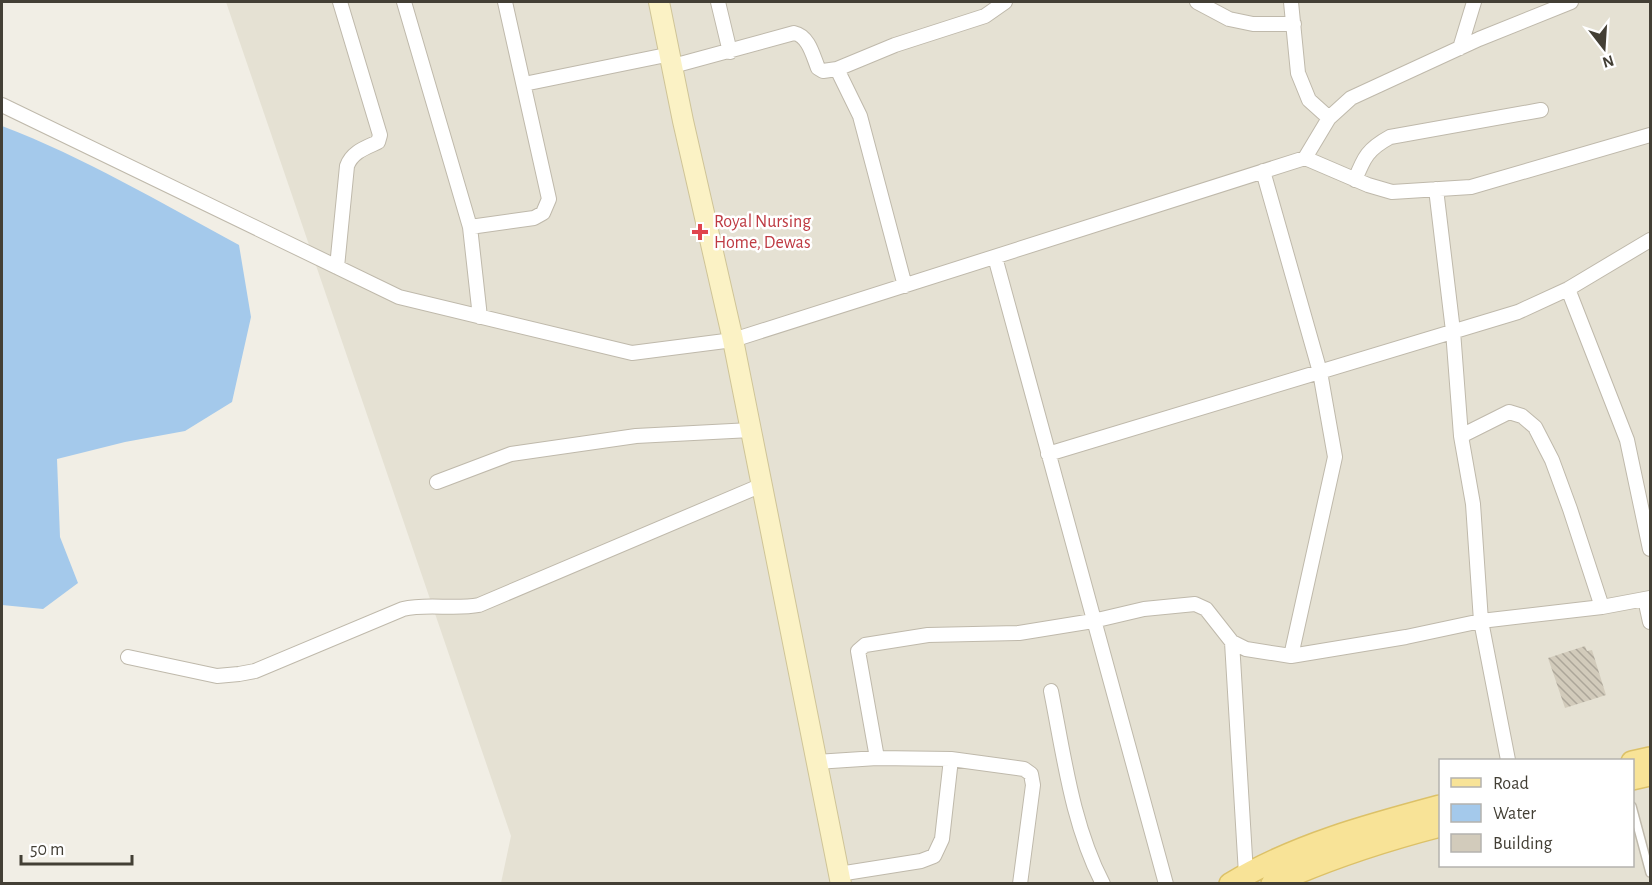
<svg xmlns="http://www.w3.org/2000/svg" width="1652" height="885" font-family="'Alegreya Sans',sans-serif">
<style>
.residential{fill:#e5e1d3;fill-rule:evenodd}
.water{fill:#a4c9eb}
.building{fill:url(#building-back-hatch)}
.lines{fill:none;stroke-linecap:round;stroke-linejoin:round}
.lane-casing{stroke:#bfb9ab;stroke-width:10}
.street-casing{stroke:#bfb9ab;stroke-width:16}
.secondary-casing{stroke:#cfc497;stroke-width:22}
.primary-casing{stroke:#dcc168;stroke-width:24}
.lane{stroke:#fff;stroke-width:7}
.street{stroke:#fff;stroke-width:14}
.secondary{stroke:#fbf2c5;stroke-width:20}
.primary{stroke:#f8e397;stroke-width:21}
.health-dot{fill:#e0444e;stroke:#fff;stroke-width:2}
.labels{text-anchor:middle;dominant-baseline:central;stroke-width:5;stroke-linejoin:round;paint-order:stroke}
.health-label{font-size:18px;fill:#be3a42;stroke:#fff;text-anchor:start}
</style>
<defs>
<pattern id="building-back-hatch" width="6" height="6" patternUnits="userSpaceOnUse" patternTransform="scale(1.5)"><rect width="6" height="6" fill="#d2cbbb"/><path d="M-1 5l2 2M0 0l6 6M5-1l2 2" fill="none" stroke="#aca699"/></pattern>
</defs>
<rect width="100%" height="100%" fill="#f1eee5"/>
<path class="residential" d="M226,2H1650V883H501L511,836ZM1440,760H1632V866H1440Z"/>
<path class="water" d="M2,126C84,157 161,203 239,245L251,317L232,402L185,431L125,442L57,459L60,537L78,583L43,609L2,605Z"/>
<path class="building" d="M1585,646L1587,651L1592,650L1606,695L1565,708L1548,658Z"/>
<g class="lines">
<g class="lane-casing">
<path id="lane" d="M1632,806L1650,873"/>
</g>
<g class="street-casing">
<path id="street" d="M404,2L470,227L480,317
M718,2L730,52
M1197,2L1229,19L1253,24H1294
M1291,2L1298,73L1309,100L1329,118
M1460,48L1474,2
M673,66L794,33C809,36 813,56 818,68L823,71L837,69L895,45L985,16L1005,2
M837,69L860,116L905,286
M524,84L671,54
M2,105L399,297L632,353L733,340L1305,158L1329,118L1351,98L1479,39L1571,2
M1305,158L1368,185L1392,192L1471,187L1650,135
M1263,171L1320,372L1335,457L1291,656
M1355,180C1364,157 1368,149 1390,137L1541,110
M1436,189L1453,331L1461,436L1473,504L1481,621L1508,760
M470,227L534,218L543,213L549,199L505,2
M995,257L1166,884
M337,267L347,166C352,152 365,148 378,142L380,135L340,2
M1568,289L1627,440L1650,549
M1461,436L1509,412L1522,416L1535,427L1552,460L1570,509L1602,607
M1048,454L1518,312L1568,289L1650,240
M437,482L511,454L636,436L751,430
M1645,599L1650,622
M1232,642L1246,874
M128,657L217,676L239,674L255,671L403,609C428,603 454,610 479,605L762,485
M1051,691C1064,756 1072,824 1103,884
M877,758L858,651L865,645L928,635L1019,633L1093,621L1144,609L1195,604L1206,609L1232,642L1246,649L1291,656L1406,637L1481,621L1602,607L1650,598
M816,762L877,758L951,759L1024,769L1031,774L1033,785L1020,884
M839,874L921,861L934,856L942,839L951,759"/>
</g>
<g class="secondary-casing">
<path id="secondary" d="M659,2L683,121L733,340L841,884"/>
</g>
<g class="primary-casing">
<path id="primary" d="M1632,762L1650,758
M1632,779L1650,775
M1230,884C1294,845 1369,825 1440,806
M1272,884C1327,859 1382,841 1440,826"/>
</g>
<use href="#lane" class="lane"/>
<use href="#street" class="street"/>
<use href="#secondary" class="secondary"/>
<use href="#primary" class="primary"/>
</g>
<path class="health-dot" d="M697 223h6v6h6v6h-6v6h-6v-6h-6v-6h6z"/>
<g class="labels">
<g class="health-label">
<text x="714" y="222">Royal Nursing<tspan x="714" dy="21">Home, Dewas</tspan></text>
</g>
</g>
<rect width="1652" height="885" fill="none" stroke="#433f35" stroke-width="6"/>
<rect x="1439" y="759" width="195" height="108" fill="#ffffff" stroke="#b4b2ae" stroke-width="1.5"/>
<rect x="1451" y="778" width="30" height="9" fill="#f8e397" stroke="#b4b2ae" stroke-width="1.5"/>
<text x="1493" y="789" font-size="18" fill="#433f35">Road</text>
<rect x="1451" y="804" width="30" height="18" fill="#a4c9eb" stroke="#b4b2ae" stroke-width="1.5"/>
<text x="1493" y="819" font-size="18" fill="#433f35">Water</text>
<rect x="1451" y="834" width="30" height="18" fill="#d2cbbb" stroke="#b4b2ae" stroke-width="1.5"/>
<text x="1493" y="849" font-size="18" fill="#433f35">Building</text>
<g transform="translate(1604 48) rotate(163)" stroke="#ffffff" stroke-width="4.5" paint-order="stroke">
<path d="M0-4.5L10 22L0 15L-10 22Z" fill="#433f35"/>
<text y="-9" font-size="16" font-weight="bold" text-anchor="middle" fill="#433f35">N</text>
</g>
<path d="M21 855v9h111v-9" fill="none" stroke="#433f35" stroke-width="3"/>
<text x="30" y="855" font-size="18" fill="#433f35" stroke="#ffffff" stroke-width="4.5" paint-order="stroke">50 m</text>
</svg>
